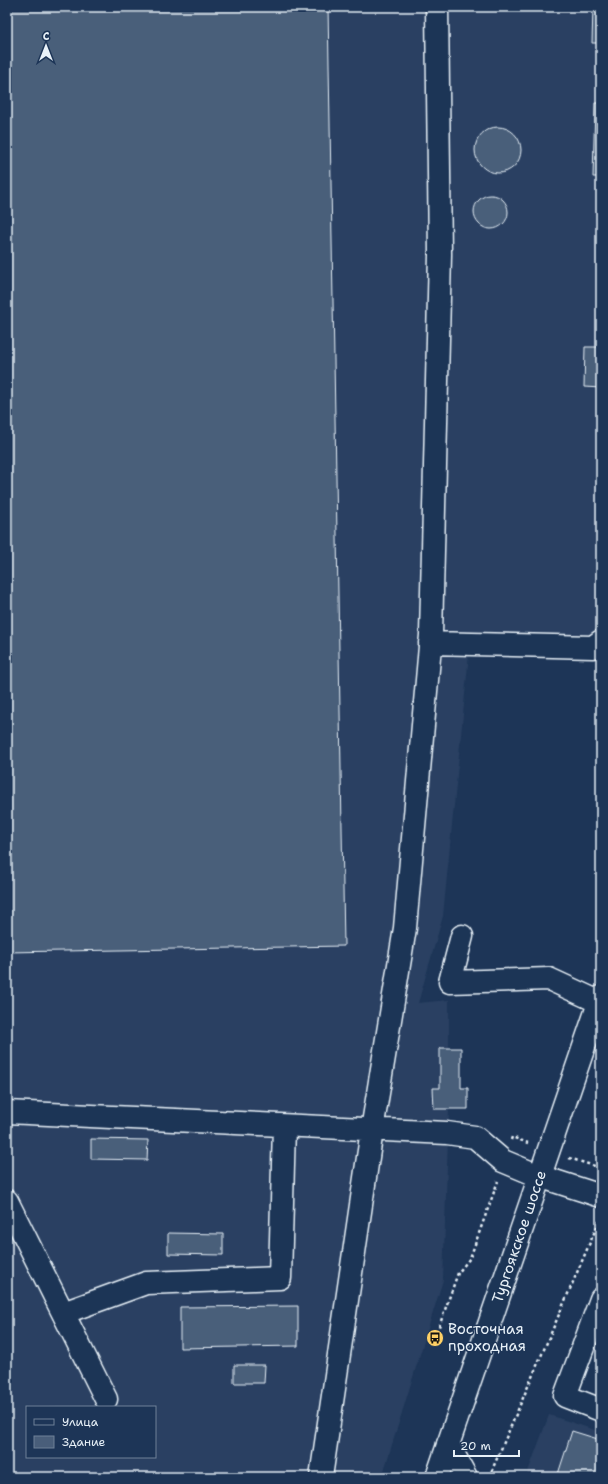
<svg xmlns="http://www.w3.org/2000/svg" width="608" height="1484" font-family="'Shantell Sans',sans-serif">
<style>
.built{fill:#2a4162;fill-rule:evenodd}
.building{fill:#495e7a;stroke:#e8f1f8}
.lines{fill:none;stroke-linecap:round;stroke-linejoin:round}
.minor-casing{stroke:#e8f1f8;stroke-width:25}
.major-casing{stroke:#e8f1f8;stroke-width:25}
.path{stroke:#e8f1f8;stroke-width:2.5;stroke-dasharray:3 3;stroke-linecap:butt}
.minor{stroke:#1d3557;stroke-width:22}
.major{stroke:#1d3557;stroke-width:22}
.labels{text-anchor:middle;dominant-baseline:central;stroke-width:3;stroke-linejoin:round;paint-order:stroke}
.street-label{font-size:15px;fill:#e8f1f8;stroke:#1d3557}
.poi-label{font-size:15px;fill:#e8f1f8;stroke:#1d3557;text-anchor:start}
</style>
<rect width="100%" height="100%" fill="#1d3557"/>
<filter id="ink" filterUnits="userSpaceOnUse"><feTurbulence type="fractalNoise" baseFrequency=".025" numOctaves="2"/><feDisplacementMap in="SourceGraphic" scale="8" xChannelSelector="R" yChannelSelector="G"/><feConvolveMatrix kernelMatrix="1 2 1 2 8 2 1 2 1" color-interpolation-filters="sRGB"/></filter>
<g filter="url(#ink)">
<path class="built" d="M7,7H601V657L469,654L443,916L418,1003L449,1000V1048H461V1087L468,1088V1109H449L443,1280L382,1477H7ZM27,1407H155V1457H27Z
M549,1415L601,1432V1477H526Z"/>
<path class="building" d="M7,7H328L344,946L7,952Z
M593,7H601V43H592Z
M595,103H601V177H593Z
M475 150a23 23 0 1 1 46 0a23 23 0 1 1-46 0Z
M474 212a17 17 0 1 1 34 0a17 17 0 1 1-34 0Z
M585,347H601V388L584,387Z
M440,1048H461V1088H468V1109H434L433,1088H440Z
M91,1139L148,1140L147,1160L91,1159Z
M168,1233L223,1234V1255L168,1254Z
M298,1306V1346L180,1348V1307Z
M234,1365H265L264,1383H234Z
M572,1431L601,1440V1477H557Z"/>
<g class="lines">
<g class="minor-casing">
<path id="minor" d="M430,643L593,647L601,641
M462,936L450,982L549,979L599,1002
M7,1112L447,1133L475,1137L503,1161L539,1176L601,1196
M7,1201L106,1399
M601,1299L565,1396L601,1410
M63,1313L146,1283L280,1278L284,1126
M448,1444L466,1477
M321,1477L372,1130L405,928L431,635L440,254L437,7"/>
</g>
<g class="major-casing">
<g id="major">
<path id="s1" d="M437,1477L601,997"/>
</g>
</g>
<path class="path" d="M511,1140L512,1137L528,1143
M569,1158L601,1168
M435,1338L458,1273L470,1258L498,1181
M489,1477L601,1217"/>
<use href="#minor" class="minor"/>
<use href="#major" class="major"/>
</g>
</g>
<defs>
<g id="bus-disc" transform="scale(0.9)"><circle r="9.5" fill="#ffd166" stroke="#1d3557"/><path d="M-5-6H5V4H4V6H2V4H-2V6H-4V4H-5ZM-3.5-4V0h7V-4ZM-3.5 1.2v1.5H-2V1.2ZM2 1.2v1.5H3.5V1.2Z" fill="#111"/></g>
</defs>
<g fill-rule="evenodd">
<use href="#bus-disc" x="435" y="1338"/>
</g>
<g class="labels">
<g class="street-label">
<text stroke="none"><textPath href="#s1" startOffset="254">Тургоякское шоссе</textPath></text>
</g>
<g class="poi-label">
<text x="448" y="1329">Восточная<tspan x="448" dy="17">проходная</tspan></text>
</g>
</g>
<rect width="608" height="1484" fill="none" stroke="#1d3557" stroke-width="24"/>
<rect x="12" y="12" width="584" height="1460" fill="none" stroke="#e8f1f8" stroke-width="1.5" filter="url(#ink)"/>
<rect x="26" y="1406" width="130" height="52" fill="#1d3557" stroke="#6e8097"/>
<rect x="34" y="1419" width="20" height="6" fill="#1d3557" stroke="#6e8097"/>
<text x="62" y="1426" font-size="12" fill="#e8f1f8">Улица</text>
<rect x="34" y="1436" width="20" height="12" fill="#495e7a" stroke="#6e8097"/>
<text x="62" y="1446" font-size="12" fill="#e8f1f8">Здание</text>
<g transform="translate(46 46)" stroke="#1d3557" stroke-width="3" paint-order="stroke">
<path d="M0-3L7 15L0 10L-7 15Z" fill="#e8f1f8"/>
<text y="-6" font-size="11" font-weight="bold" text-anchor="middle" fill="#e8f1f8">С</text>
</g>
<path d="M454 1450v6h65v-6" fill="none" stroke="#e8f1f8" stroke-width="2"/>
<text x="460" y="1450" font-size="12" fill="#e8f1f8" stroke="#1d3557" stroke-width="3" paint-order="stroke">20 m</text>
</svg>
